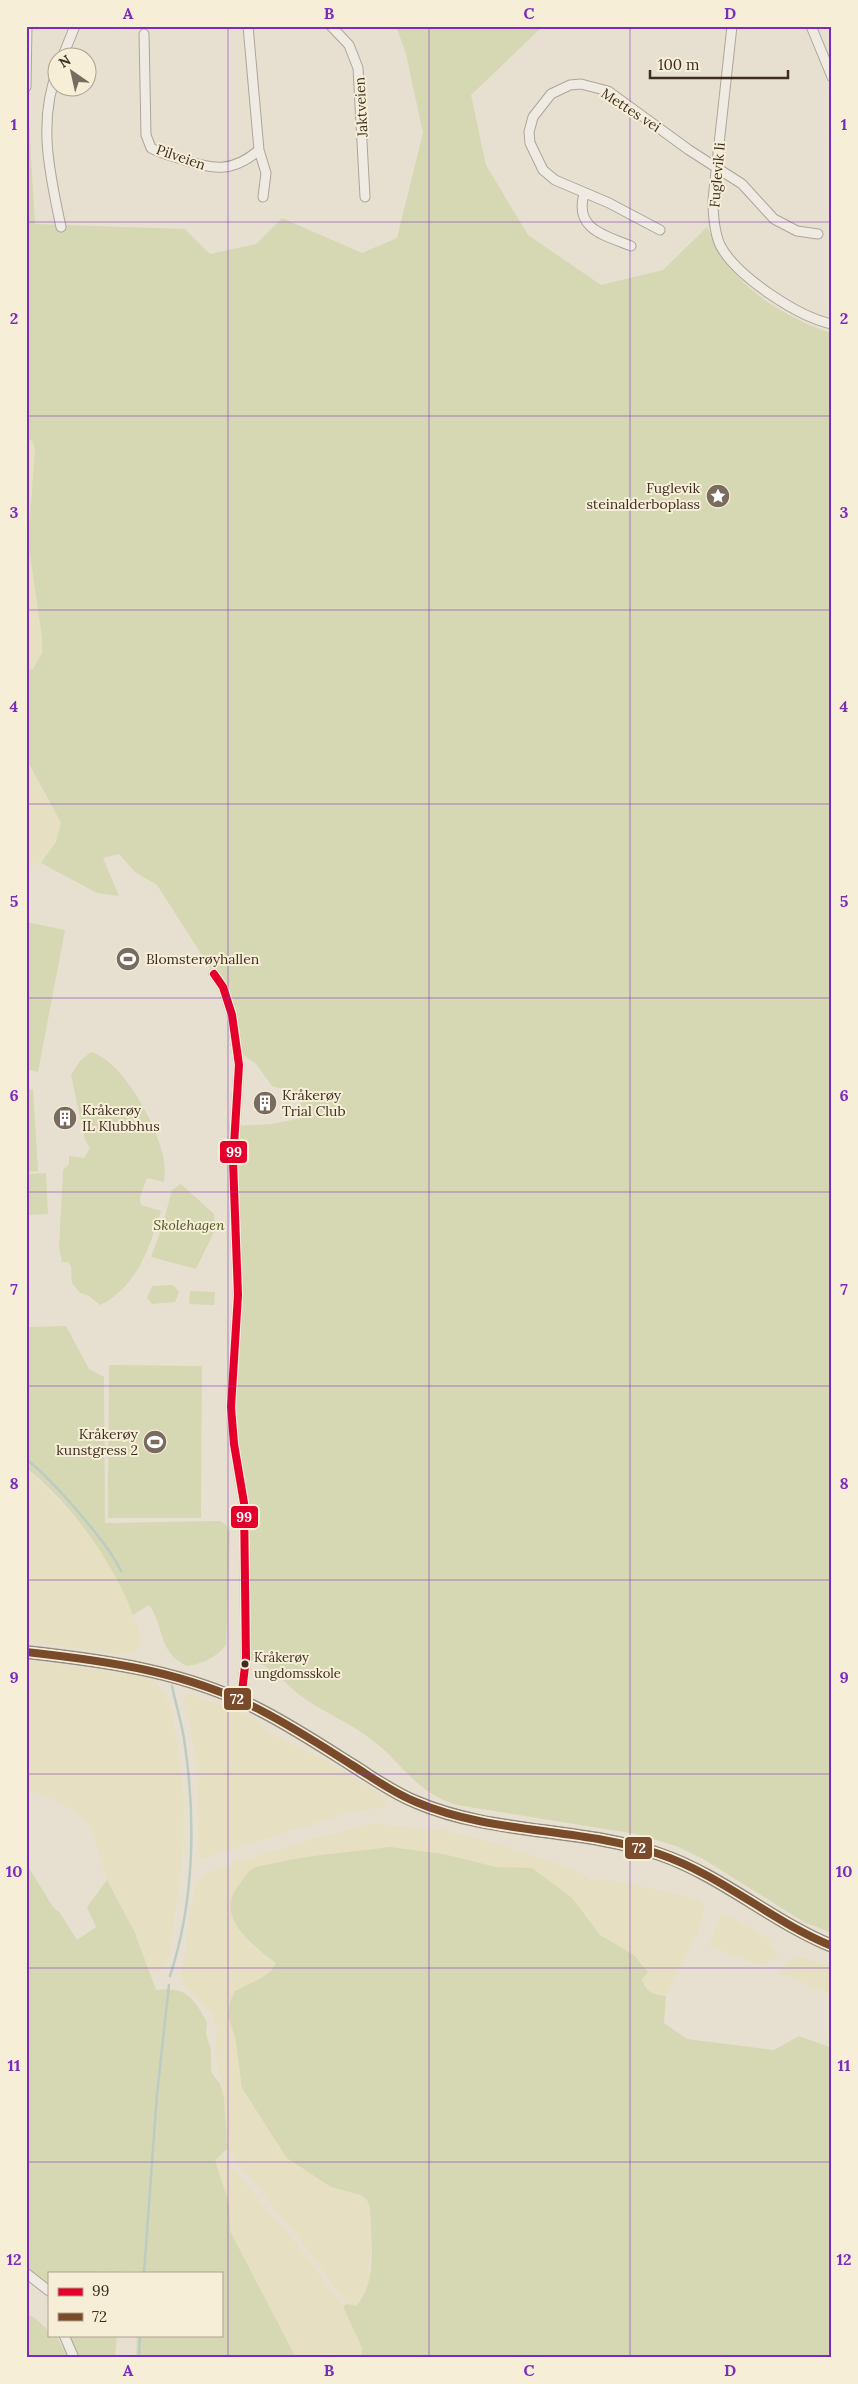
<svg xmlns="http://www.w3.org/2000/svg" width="858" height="2384" font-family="Lora,serif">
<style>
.farmland{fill:#e6dfc2}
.green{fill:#d6d7b3}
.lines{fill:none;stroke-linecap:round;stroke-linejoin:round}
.stream{stroke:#bcccc2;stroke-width:2.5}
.minor-casing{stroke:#ada599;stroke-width:11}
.major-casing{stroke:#928b80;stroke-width:14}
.minor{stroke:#efebe3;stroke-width:9}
.major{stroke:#e6e1d4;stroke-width:11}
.bus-1-casing{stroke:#f7eed8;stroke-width:11}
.bus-2-casing{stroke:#f7eed8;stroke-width:11}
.bus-1{stroke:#e4002b;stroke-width:8}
.bus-2{stroke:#7a4b2a;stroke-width:8}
.grid{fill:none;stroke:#7b2cbf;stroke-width:1;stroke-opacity:0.55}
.bus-dot{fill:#3d2e20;stroke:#f7eed8;stroke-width:2}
.labels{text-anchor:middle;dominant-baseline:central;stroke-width:4;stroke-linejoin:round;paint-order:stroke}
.bus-label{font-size:13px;fill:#3d2e20;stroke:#f7eed8;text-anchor:start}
.street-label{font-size:14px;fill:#3d2e20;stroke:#f7eed8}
.poi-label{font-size:14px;fill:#3d2e20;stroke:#f7eed8;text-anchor:start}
.park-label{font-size:14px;font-style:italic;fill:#4d5a26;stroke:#f7eed8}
.line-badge{stroke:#f7eed8;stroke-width:2}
.badge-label{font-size:14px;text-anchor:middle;font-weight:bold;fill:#fff}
.neatline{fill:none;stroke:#7b2cbf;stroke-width:2}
.grid-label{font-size:16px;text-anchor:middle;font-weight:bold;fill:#7b2cbf}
</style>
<rect width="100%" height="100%" fill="#e7e0d1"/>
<path class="farmland" d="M26,437L33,442L35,452L28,541L42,637V653L33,669L26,671Z
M26,731L39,786L61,823L56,842L46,859L26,868Z
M26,1468L77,1520L113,1569L129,1601L141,1636V1645L133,1653L125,1655L26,1641Z
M26,1660L148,1677L154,1680L166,1697L172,1713L180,1759L184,1800L183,1852L170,1955L162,1971L159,1972L155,1973L150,1968L141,1954L135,1933L107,1880L92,1833L85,1820L62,1803L26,1789Z
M191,1694L257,1720L263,1727L285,1741L330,1762L380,1794L389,1803L382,1808L360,1810L340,1815L201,1859L199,1856L196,1761L189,1723L183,1704L185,1695Z
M372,1823L446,1831L502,1845L578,1871L585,1875L589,1880H612L690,1897L700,1901L705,1906L699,1931L666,1996L655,1995L649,1991L644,1985L642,1979L647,1972L642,1963L634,1955L600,1935L572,1898L532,1868L496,1867L443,1854L390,1847L232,1916L240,1932L255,1949L276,1963L272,1970L263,1977L235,1991L228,2015L236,2041L242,2088L331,2187L361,2195L367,2200L370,2208L371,2243L369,2280L362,2300L356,2306L347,2304L308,2250L227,2149L224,2097L215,2052L217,2029L212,2014L187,1989L181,1976L195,1885L203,1874L272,1851Z
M721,1913L766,1937L777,1952V1958L763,1966L709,1946Z
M798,1956L832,1967V1995L778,1972L790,1960Z
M221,2155L303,2252L343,2306L362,2348L361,2358H296L230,2231L229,2204L215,2160Z"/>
<path class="green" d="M396,26H543L471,95L486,165L528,235L601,285L663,270L707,227C714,240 721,255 730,267C751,296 798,324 832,333V1933L804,1922L703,1859L676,1846L636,1834L457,1805C421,1794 408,1772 382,1748C360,1728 333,1717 308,1701C284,1685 275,1666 246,1658L244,1503L234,1444L236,1324L235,1126L272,1124L302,1118L300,1094L272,1086L256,1064L238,1051L232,1015L214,974L157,885L135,872L119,854L103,858L119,896L97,893L41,863L56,842L61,823L28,762L26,671L33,669L42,653V637L28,541L35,452L33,442L26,437V103L28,105L35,224L185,229L210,254L256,244L282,218L362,253L397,238L423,133L406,54Z
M26,922L65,930L38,1072L26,1069Z
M91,1052C123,1061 156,1124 163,1155C165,1164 165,1172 164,1182L147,1178L140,1197L141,1205L161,1211C149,1248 138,1286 100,1305L89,1296L80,1293L72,1283L71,1267L68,1262H62L59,1247L63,1170L69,1164V1156L84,1158L90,1148L85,1140L71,1075L80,1061Z
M33,1089L38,1171L26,1172V1090Z
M46,1173L48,1214L26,1215V1174Z
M181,1184L214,1214L215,1230L196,1269L151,1257L163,1224L172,1190Z
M173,1285L179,1292L175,1302L152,1304L147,1298L152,1286Z
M190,1291L215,1292L214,1305L189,1304Z
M66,1326L89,1369L104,1377L105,1523L220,1521L226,1525L230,1532L226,1645C218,1656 201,1665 187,1666C157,1652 165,1626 149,1605L133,1615C116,1566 68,1499 26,1468V1327Z
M109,1365L202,1366L201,1518H108Z
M390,1847L443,1854L496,1867L532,1868L572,1898L600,1935L634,1955L648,1972L642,1979C645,1992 654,1995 666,1996L664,2023L687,2039L774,2050L799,2036L832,2048V2358H361L362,2348L343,2306L347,2304L356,2306C378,2283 371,2238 370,2208L367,2200L361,2195L331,2187L287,2158L242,2088L236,2041L228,2015L230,2002L235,1991L263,1977L272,1970L276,1963C253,1946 213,1916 239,1885C243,1879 248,1871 254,1868C262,1865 272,1864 280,1862C316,1854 354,1852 390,1847Z
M26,1863L53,1907L60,1913L77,1940L96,1927L87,1907L107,1880L135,1933L156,1990C186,1986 193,1997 207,2022L206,2034L211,2050V2072L220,2084L224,2097L227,2149L215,2160L229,2204L230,2231L296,2358H136L137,2335H221V2273H140L139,2271L49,2273V2286L26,2269Z
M26,2314L35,2318L49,2331V2335L56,2336L69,2358H26Z
M68,2335H117L115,2358H77Z"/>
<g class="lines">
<path class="stream" d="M26,1459C51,1478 108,1543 121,1571
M170,1976C194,1903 196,1821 185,1746C183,1726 176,1706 172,1686
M144,2273L157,2094L169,1985
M139,2358L140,2335"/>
<g class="minor-casing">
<path id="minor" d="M248,26L259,150L266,173L263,197
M331,26L349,45L358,68L365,197
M732,26L713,199C713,214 714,231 720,245C736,276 798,317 832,324
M811,26L832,77
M144,34L146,135L151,148C160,153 171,156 181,159C213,169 231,174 259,150
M62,58L75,26
M58,69C37,121 50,175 61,227
M26,87L27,26
M584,194C574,229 604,235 631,246
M660,230L609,203L555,180L543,170L530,143L529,132L533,117L551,94L570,85L581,84L608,91L689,150L742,184L774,219L797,231L818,234
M214,974L223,987L232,1015L239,1065L233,1161L238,1295L231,1407L234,1444L244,1503L246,1658L241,1700
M26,2273L49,2291
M64,2335L74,2358"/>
</g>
<g class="major-casing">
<path id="major" d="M26,1652C108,1661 189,1672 262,1711C293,1727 322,1746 352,1765C373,1778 393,1793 416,1802C493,1835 580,1827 659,1854C721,1875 771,1921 832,1946"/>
</g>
<use href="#minor" class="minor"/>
<use href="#major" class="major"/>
<g class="bus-1-casing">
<path id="bus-1" d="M214,974L223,987L232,1015L239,1065L233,1161L238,1295L231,1407L234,1444L244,1503L246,1658L241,1700"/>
</g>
<g class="bus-2-casing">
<path id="bus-2" d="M26,1652C108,1661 189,1672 262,1711C293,1727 322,1746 352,1765C373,1778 393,1793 416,1802C493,1835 580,1827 659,1854C721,1875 771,1921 832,1946"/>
</g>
<use href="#bus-1" class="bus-1"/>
<use href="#bus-2" class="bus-2"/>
</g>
<path class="grid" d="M228,26V2358M429,26V2358M630,26V2358M26,222H832M26,416H832M26,610H832M26,804H832M26,998H832M26,1192H832M26,1386H832M26,1580H832M26,1774H832M26,1968H832M26,2162H832"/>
<defs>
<g id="sight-disc" transform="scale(1.25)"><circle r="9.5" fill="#786c5e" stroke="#f7eed8"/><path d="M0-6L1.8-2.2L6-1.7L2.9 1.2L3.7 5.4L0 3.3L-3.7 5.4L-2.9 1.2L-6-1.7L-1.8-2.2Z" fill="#fff"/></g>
<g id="stadium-disc" transform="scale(1.25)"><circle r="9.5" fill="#786c5e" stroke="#f7eed8"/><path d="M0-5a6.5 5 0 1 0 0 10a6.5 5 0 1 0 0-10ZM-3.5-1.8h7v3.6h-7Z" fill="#fff"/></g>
<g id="building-disc" transform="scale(1.25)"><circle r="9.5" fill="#786c5e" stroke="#f7eed8"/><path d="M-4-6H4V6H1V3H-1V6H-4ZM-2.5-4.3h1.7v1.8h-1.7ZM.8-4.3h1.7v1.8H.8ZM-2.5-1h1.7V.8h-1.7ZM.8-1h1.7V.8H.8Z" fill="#fff"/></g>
</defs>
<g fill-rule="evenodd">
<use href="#sight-disc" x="718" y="496"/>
<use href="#stadium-disc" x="128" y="959"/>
<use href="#building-disc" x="265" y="1103"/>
<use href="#building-disc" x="65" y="1118"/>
<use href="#stadium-disc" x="155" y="1442"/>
</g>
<circle class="bus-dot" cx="245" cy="1664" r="4.5"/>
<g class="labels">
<g class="bus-label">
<text x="254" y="1657">Kråkerøy<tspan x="254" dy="16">ungdomsskole</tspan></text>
</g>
<g class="street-label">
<text transform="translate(361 107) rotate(-93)">Jaktveien</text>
<text transform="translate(631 110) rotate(33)">Mettes vei</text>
<text transform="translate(181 157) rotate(19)">Pilveien</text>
<text transform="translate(717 175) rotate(-85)">Fuglevik li</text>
</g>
<g class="poi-label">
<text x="700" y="488" text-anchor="end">Fuglevik<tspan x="700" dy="16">steinalderboplass</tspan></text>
<text x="146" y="959">Blomsterøyhallen</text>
<text x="282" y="1095">Kråkerøy<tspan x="282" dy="16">Trial Club</tspan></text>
<text x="82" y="1110">Kråkerøy<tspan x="82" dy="16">IL Klubbhus</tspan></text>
<text x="138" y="1434" text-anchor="end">Kråkerøy<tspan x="138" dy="16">kunstgress 2</tspan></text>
</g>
<g class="park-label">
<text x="189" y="1225">Skolehagen</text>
</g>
</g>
<g class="line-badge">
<rect x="219" y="1140" width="29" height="24" rx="5" fill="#e4002b"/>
<rect x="230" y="1505" width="29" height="24" rx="5" fill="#e4002b"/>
<rect x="223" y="1687" width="29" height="24" rx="5" fill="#7a4b2a"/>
<rect x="624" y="1836" width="29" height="24" rx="5" fill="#7a4b2a"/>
</g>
<g class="badge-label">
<text x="234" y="1157">99</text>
<text x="244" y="1522">99</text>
<text x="237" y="1704">72</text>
<text x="639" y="1853">72</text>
</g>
<rect width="858" height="2384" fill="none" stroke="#f7eed8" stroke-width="55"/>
<rect x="48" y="2272" width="175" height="65" fill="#f7eed8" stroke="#ada18e"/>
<rect x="58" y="2288" width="25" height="8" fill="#e4002b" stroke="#ada18e"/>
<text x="92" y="2296" font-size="15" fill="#3d2e20">99</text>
<rect x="58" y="2313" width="25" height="8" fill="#7a4b2a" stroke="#ada18e"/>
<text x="92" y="2322" font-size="15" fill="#3d2e20">72</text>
<g transform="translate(72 72) rotate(326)"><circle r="24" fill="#f7eed8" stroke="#ada18e"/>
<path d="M0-4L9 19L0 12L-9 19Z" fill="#786c5e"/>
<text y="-8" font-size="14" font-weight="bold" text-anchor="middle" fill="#3d2e20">N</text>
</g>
<path d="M650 70v8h138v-8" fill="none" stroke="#3d2e20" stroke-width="2.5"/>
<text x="658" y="70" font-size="15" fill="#3d2e20" stroke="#f7eed8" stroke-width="4" paint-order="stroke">100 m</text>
<rect x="28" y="28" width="802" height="2328" class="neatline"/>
<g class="grid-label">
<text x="128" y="19">A</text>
<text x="329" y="19">B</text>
<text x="529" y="19">C</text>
<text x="730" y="19">D</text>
<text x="14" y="130">1</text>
<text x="844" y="130">1</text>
<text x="14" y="324">2</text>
<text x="844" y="324">2</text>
<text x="14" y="518">3</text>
<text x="844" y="518">3</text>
<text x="14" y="712">4</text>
<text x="844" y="712">4</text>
<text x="14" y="907">5</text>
<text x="844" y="907">5</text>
<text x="14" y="1101">6</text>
<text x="844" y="1101">6</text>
<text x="14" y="1295">7</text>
<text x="844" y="1295">7</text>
<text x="14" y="1489">8</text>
<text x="844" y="1489">8</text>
<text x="14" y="1683">9</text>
<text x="844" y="1683">9</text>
<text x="14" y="1877">10</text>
<text x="844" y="1877">10</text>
<text x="14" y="2071">11</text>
<text x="844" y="2071">11</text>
<text x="14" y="2265">12</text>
<text x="844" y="2265">12</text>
<text x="128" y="2376">A</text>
<text x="329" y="2376">B</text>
<text x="529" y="2376">C</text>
<text x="730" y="2376">D</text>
</g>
</svg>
